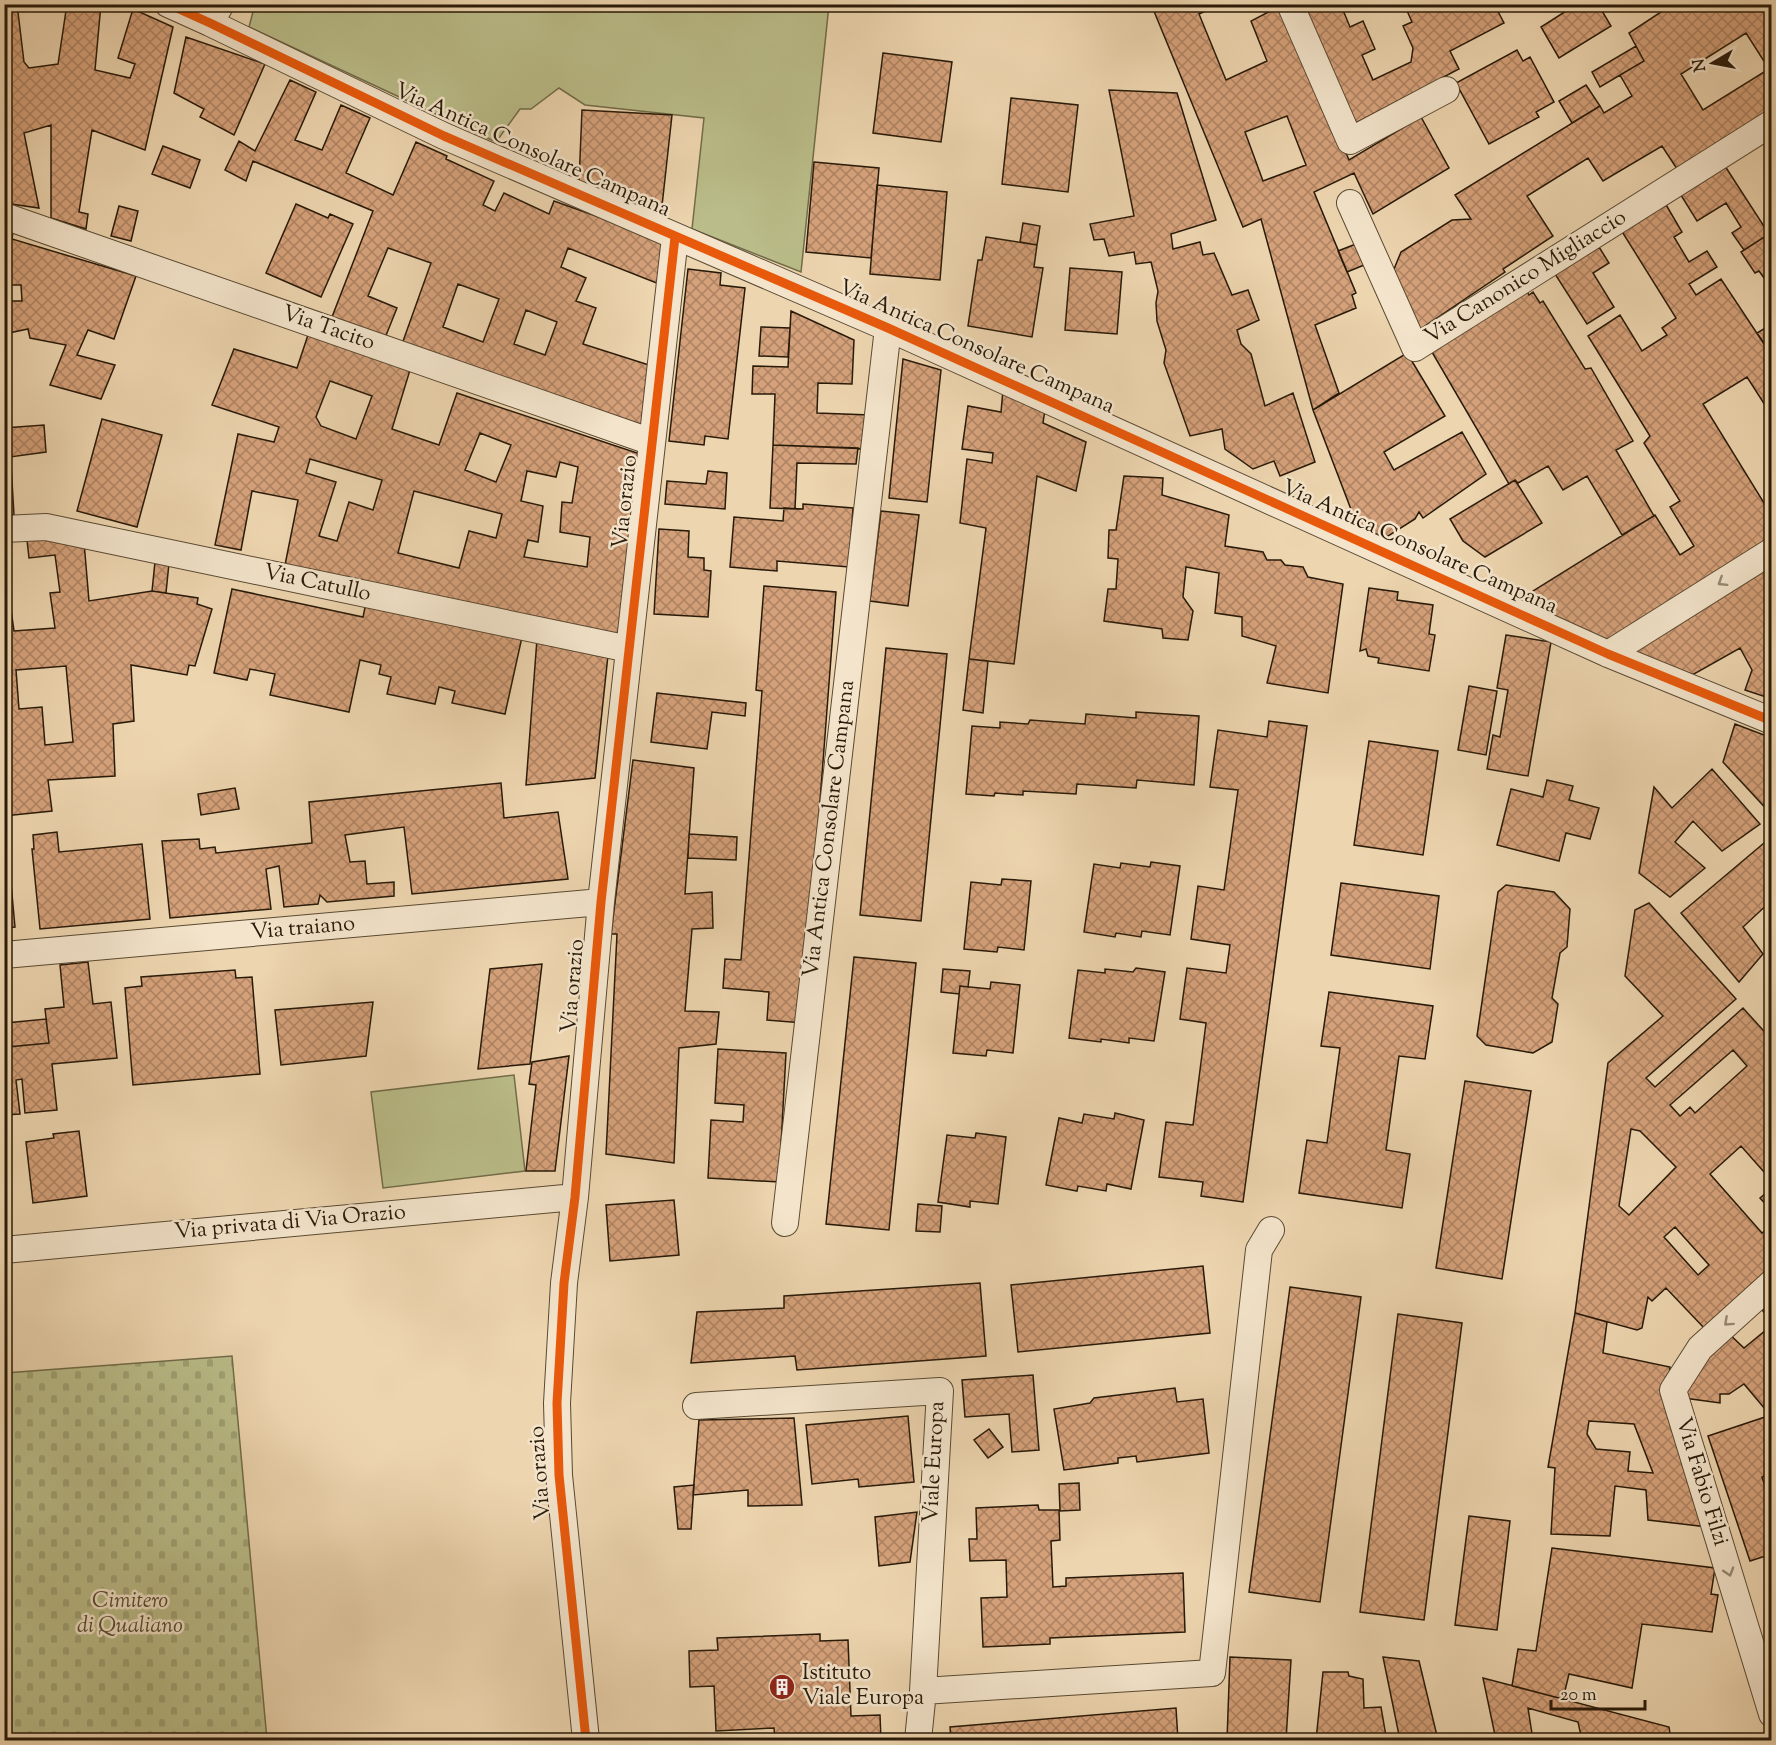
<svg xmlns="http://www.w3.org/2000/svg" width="1776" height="1745" font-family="'Sorts Mill Goudy',serif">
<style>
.green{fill:#babd89;stroke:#716c49;stroke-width:1.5}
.cemetery{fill:url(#cemetery-stones);stroke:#716c49;stroke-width:1.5}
.building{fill:url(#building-cross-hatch);stroke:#281a09;stroke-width:1.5;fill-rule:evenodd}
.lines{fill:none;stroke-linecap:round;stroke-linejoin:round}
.street-casing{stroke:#594932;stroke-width:28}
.street{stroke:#f3e4cb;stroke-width:26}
.cycleway-casing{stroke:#f3e4cb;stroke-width:13}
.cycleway{stroke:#e8590c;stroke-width:9}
.oneway{stroke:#988974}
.labels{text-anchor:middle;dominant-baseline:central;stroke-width:5;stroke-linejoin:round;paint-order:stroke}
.street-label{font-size:22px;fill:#281a09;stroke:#f3e4cb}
.park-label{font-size:22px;font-style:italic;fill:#544b2f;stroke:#f3e4cb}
.poi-label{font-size:22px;fill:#281a09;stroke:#f3e4cb;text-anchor:start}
</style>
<defs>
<pattern id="cemetery-stones" width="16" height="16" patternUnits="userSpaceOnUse" patternTransform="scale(1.5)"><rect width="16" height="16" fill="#babd89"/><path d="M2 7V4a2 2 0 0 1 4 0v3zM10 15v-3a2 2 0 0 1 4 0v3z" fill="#a0a275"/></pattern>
<pattern id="building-cross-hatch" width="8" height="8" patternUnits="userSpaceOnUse" patternTransform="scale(1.5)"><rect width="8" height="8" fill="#d5a17a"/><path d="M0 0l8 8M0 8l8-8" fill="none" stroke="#ad8262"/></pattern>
</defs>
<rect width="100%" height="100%" fill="#edd5af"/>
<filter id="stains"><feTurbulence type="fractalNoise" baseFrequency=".00333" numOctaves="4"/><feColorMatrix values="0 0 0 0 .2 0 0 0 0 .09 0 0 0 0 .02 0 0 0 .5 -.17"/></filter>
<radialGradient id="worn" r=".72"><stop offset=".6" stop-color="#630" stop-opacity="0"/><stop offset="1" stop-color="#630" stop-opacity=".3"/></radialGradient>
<path class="green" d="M255,4L829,5L801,272L692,229L704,118L585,105L559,88L531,109H520L496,142L249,27Z
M514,1075L525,1171L383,1188L371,1092Z"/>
<path class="cemetery" d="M232,1356L267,1740H5V1373Z"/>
<path class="building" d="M4,4H17L24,62L29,68L58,64L67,4H101L95,70L130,78L135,64L118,58L133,9L173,27L145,150L92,130L79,212L88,214L86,229L51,218V125L24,133L39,208L4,203Z
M1151,4H1213L1214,7L1199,14L1226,80L1267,61L1251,21L1284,4L1349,160L1421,117L1449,168L1373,214L1354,173L1314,192L1356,293L1352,295L1356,308L1315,325L1339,393L1313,410L1261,219L1243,227ZM1287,116L1306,165L1263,181L1245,132Z
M1301,4H1355L1343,10L1350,27L1363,21L1375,49L1362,55L1373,80L1411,62L1413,48L1403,26L1412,22L1404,4H1494L1504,23L1450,51L1459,69L1354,124Z
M1577,4H1612L1602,11L1611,26L1559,58L1541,27Z
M1673,4H1772V108L1679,172L1662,146L1603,181L1588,158L1527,196L1553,236L1503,269L1505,272L1416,332L1394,269L1401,252L1452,220L1471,219L1455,195L1600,106L1604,113L1632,96L1620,75L1644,61L1629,33ZM1746,33L1769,69L1703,110L1681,74Z
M186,37L265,64L234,135L200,117L204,109L174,93Z
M1636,46L1644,61L1600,87L1592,72Z
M1517,50L1523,61L1530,57L1554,102L1536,112L1539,117L1489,144L1456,83Z
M883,53L952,62L941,142L873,133Z
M290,80L316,92L295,140L322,150L341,105L370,118L346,173L393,195L416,142L447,156L446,159L494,181L483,205L495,211L504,193L549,214L554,201L663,240L659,284L568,248L561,267L586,278L576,301L596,308L583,344L649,365L642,430L402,344L431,263L388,248L368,296L397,308L383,343L332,317L373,211L253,161L246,181L225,170L239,141L255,151ZM458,284L499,299L483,342L443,327ZM526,310L557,322L545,355L514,344Z
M1586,85L1600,106L1572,123L1559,101Z
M1109,90L1177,93L1216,220L1171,234L1173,249L1200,242L1203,255L1214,253L1232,295L1248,290L1259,320L1237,330L1241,344L1251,354L1265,406L1293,393L1315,462L1280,476L1274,461L1253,469L1225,449L1222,429L1190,436L1164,363L1166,350L1157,321L1156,303L1158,291L1151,262L1136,264L1134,252L1109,256L1104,239L1094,240L1090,224L1134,216Z
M1011,98L1078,105L1068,192L1002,184Z
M582,110L672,115L661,215L579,182Z
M163,146L200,160L190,188L152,174Z
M814,162L879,168L871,258L806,252Z
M1723,163L1769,234L1744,250L1732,233L1741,227L1726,203L1697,221L1679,192Z
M877,185L947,192L940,280L870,274Z
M1665,203L1682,232L1674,237L1689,262L1707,251L1717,267L1689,284L1696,295L1721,279L1772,356V416L1747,377L1703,404L1772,516V541L1603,645L1517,601L1655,515L1680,555L1694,546L1670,507L1680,501L1644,443L1650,436L1588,336L1620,315L1642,351L1667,335L1662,328L1676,318L1621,230Z
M296,204L328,218L330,214L353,224L321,297L266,273Z
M119,206L138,211L131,241L111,236Z
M1023,223L1040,226L1037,245L1020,242Z
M4,231H13L12,239L136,276L114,339L88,330L77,355L115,365L101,399L50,385L66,345L30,338L28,329L4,334V301H22L21,285H4Z
M1772,232V273L1764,278L1759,271L1755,273L1741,252Z
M986,237L1037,245L1034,267L1043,268L1032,337L968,326L978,260H982Z
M1361,242L1369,263L1347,272L1338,251Z
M1599,247L1609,263L1593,273L1614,307L1587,324L1555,274Z
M1070,268L1122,272L1117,334L1065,330Z
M688,269L721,273L720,285L745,288L728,439L705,436L704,445L669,441Z
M1525,288L1529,295L1533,292L1540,303L1543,301L1585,369L1591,368L1633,441L1616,450L1654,516L1622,535L1587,476L1563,490L1548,466L1518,483L1515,480L1509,484L1429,347Z
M791,311L854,340L852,384L818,383L817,413L870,415L869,449L773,445L775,394H752L753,366L788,367Z
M1772,324V355L1757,333Z
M761,327L790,328L788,357L759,356Z
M308,335L410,370L392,429L439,445L457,393L640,454L622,642L285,565L298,500L252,491L241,550L215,545L238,434L274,442L279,427L212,405L234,349L297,368ZM330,381L372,396L356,439L321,426L316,417ZM480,433L511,445L496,482L465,470ZM310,459L382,480L373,510L349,502L337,541L319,536L336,482L306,473ZM560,462L578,467L572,503L562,502L560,532L590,537L587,567L524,557L528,540L538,542L543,506L521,501L527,471L556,477ZM414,491L502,514L496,538L469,531L459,568L398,553Z
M1407,353L1445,416L1384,452L1394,470L1462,432L1486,474L1423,518L1419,512L1415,519L1385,538L1357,525L1313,410Z
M903,359L941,370L927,502L889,498Z
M1003,390L1046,403L1043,423L1086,442L1076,491L1037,476L1014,664L969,659L986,528L960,523L967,459L992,463L993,453L962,449L968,406L1001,412Z
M102,419L162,435L137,527L77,511Z
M44,425L46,452L10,457V447L4,448V428Z
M773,445L858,448L856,464L797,463L795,509L770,508Z
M10,447L14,515H4V448Z
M708,471L727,473L725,509L665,504L667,481L706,484Z
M1124,476L1163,478L1162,495L1229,515L1225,546L1263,552L1267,560H1281L1285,565L1303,567L1308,577L1343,584L1328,693L1267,683L1276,646L1242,636V617L1215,613L1219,573L1186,567L1183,597L1193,611L1188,640L1163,638L1162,629L1104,621L1108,589H1116L1118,559L1108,558L1109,530H1116Z
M1515,480L1542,523L1485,557L1463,541L1450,519Z
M803,504L853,508L849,567L777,561V571L730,567L734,517L783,521L784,508L803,509Z
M881,511L919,515L908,606L870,601Z
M659,529L689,531L688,557L704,558V570L711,571L708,617L654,614Z
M55,535L84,542L89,601L152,591L198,598L197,604L212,609L195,666L189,665L187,675L131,665L134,721L113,724L115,776L48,780L52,811L4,816V559L14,631L55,628L50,593L60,592L55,555L29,558L27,540ZM66,666L73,742L45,745L42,707L19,709L16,670Z
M1772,559V699L1745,690L1752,670L1740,648L1687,678L1638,656L1633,645Z
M155,562L169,563L166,593L152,591Z
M764,586L836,592L803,1023L767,1020L769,992L723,988L725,959L741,960L762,691L756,690Z
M1369,588L1398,592L1397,600L1433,605L1429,634L1435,635L1429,671L1378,663L1379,658L1368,656L1366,649L1360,651Z
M232,589L363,617L366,603L522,637L505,714L452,703L455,691L439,687L435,704L387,694L391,677L379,674L381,665L360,660L349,712L270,695L275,674L250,669L247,680L214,673Z
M1506,635L1551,642L1528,776L1487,769L1493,735L1500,737L1508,690L1497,688Z
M537,639L608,655L595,778L526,785Z
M886,648L947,654L921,921L860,915Z
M969,659L988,661L983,713L963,710Z
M1469,686L1497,691L1486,755L1458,750Z
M657,693L746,703L745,716L712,712L707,749L651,742Z
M1136,712L1199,716L1194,785L1137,780L1136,788L1077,784L1076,794L1023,791V795L995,793L994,796L966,794L972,726L1000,728V722L1028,724L1030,720L1085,724L1086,714L1136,718Z
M1269,721L1307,726L1243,1202L1201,1196L1203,1182L1159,1177L1166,1122L1193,1125L1206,1023L1180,1019L1187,968L1226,973L1230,945L1191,939L1198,886L1224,890L1238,790L1210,787L1218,730L1267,737Z
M1735,724L1772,738V815L1723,762Z
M1369,741L1438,751L1423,855L1354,845Z
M633,760L694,768L685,894L712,892L713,928L692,929L685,1011L719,1012L716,1044L679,1048L674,1163L606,1154L617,934H611Z
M1712,769L1760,824L1722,851L1693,821L1675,842L1705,868L1670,897L1639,873L1654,787L1672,808Z
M1547,780L1573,786L1569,800L1599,808L1590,839L1566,833L1559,861L1497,845L1511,789L1543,797Z
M501,783L504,818L558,812L568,879L412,894L404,827L345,835L350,862L365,861L367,884L394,882V896L327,902L320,895L318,904L284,907L279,866L266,869L271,909L170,918L162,841L199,839L200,849L215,847L216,853L312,843L309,802Z
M235,788L239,809L201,815L198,794Z
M57,832L59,852L142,844L150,919L40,929L32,849H34L33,835Z
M689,834L737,837L736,860L688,858Z
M1770,838L1772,840V900L1743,927L1763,954L1739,982L1681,913Z
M9,862L15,927L4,928V863Z
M1151,862L1180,866L1170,935L1142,931L1141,937L1116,933L1115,937L1084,932L1094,864L1120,868L1121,863L1150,867Z
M1002,879L1031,881L1024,950L998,947L997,952L964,949L971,882L1001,885Z
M1341,883L1439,896L1430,969L1331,955Z
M1506,885L1554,892L1570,909L1567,947L1560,953L1552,998L1558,1004L1552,1042L1533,1053L1486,1045L1477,1036L1498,892Z
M1649,903L1736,999L1646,1078L1655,1087L1743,1008L1772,1040V1181L1741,1146L1710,1174L1762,1233L1772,1225V1270L1706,1330L1666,1288L1652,1301L1648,1297L1642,1328L1637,1330L1575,1313L1608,1063L1663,1016L1625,976L1635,910ZM1733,1050L1747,1066L1695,1113L1690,1107L1680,1116L1670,1105ZM1631,1129L1640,1131L1676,1167L1629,1215L1619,1206ZM1675,1227L1709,1265L1698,1275L1664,1237Z
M854,957L916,963L889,1230L826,1224Z
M88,962L93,1004L111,1002L117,1058L52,1064L57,1110L25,1113L22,1079L16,1080L20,1114L4,1115V1064H10L8,1047L49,1043L45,1009L64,1007L60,965Z
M542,964L530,1064L478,1069L490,969Z
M1136,968L1165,972L1154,1041L1129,1038V1043L1101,1039V1042L1069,1038L1078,970L1105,973V969L1133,972Z
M943,969L970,971L968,987L960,986L959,994L941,992Z
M235,970L236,978L252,977L260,1074L133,1085L125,988L142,986L141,977Z
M991,982L1020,985L1013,1053L987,1050L986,1056L953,1053L960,986L990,989Z
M1329,992L1433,1006L1425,1059L1399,1056L1386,1150L1410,1154L1402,1208L1299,1193L1307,1140L1327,1143L1340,1048L1321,1046Z
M373,1002L366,1056L281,1065L275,1010Z
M46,1019L49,1043L8,1047L6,1023Z
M718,1049L786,1053L779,1182L708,1178L711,1120L743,1122L744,1105L715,1103Z
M569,1056L555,1171H526L536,1085L529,1084L532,1062Z
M1465,1081L1531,1091L1502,1279L1436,1268Z
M1115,1113L1144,1120L1131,1189L1107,1184L1106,1191L1078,1186L1077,1191L1046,1185L1059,1118L1082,1123L1084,1114L1114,1119Z
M79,1131L87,1196L33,1203L26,1142L54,1138L53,1134Z
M976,1133L1006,1137L998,1204L970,1201V1207L938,1202L947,1135L975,1138Z
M1772,1188V1211L1760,1198Z
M674,1200L679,1255L610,1261L606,1205Z
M918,1204L942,1206L940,1232L916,1231Z
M1203,1266L1210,1333L1018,1352L1011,1285Z
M980,1283L986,1356L797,1370L795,1356L691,1363L697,1312L784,1308V1296Z
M1290,1287L1361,1297L1320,1602L1249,1592Z
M1772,1293V1324L1759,1305Z
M1575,1313L1607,1322L1603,1353L1670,1367L1667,1398L1708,1527L1648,1520L1646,1490L1615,1486L1610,1536L1551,1534L1555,1468L1548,1467ZM1589,1421L1634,1424L1653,1473L1628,1471L1630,1452L1596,1449L1587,1434Z
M1398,1314L1462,1323L1424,1620L1360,1612Z
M1772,1325V1409H1765L1744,1384L1729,1394H1720V1403L1684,1398L1688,1373L1725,1330L1744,1348Z
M1033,1375L1039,1450L1012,1452L1009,1414L965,1417L962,1380Z
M1175,1388L1177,1402L1203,1399L1209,1453L1137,1462L1136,1456L1118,1458V1463L1064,1470L1054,1409L1090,1403L1094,1398Z
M908,1416L914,1482L859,1487L858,1479L812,1484L806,1425Z
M1765,1417L1772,1437V1474L1762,1477L1768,1496L1772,1494V1554L1750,1561L1708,1436Z
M794,1418L802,1505L748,1506V1490L693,1495L699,1420Z
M989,1429L1003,1447L988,1458L974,1440Z
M1079,1483L1080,1510L1060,1511L1059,1484Z
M694,1485L691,1529H678L674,1487Z
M1038,1505L1039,1510H1059L1060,1540L1051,1541L1053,1587L1066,1586V1578L1183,1573L1185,1632L1050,1638V1644L983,1647L981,1598L1007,1597L1006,1560L970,1561L969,1539H977L976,1508Z
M917,1512L910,1562L879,1566L875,1517Z
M1469,1516L1510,1521L1497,1630L1455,1625Z
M1552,1548L1715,1568L1711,1594L1718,1595L1712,1632L1642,1624L1632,1688L1569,1674L1563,1699L1512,1686L1518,1649L1536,1651Z
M820,1634V1641L848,1640L851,1716L880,1715L881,1740H775L774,1728L716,1731L714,1686L690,1687L689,1651L718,1650L717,1638Z
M1772,1640V1670L1763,1643Z
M1230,1657L1291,1660L1286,1740H1227Z
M1383,1657L1419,1661L1438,1740H1400Z
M1323,1672H1348L1349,1676L1363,1679L1364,1708L1381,1707L1386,1736L1379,1737V1740H1316Z
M1483,1678L1669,1727L1671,1740H1582L1578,1722L1528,1708L1533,1740H1496Z
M1176,1708L1178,1740H951L950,1727Z"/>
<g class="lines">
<g class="street-casing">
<path id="street" d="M168,4L210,23L444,136L888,328L1608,654L1772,721
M1290,4L1350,141L1446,90
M210,23L221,4
M1350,203L1415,348L1772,123
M4,216L652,442
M4,529L46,527L629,649
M1608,654L1772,551
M4,955L601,902
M785,1223L888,328
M4,1250L575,1197
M1772,1283L1700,1348L1673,1390L1772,1714
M696,1406L940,1391L923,1691L918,1740
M923,1691L1212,1673L1259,1250L1271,1230
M586,1740L559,1475L557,1403L564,1283L575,1197L601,902L675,237"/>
</g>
<use href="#street" class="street"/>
<g class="cycleway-casing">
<path id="cycleway" d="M168,4L210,23L444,136L888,328L1608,654L1772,721
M586,1740L559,1475L557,1403L564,1283L575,1197L601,902L675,237"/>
</g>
<use href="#cycleway" class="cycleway"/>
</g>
<defs><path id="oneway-chevron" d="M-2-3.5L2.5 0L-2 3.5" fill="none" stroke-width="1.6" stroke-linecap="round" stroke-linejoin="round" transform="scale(1.5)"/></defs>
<g class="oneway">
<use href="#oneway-chevron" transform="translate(1722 582) rotate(148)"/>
<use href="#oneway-chevron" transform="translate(1728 1322) rotate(138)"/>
<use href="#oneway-chevron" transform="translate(1729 1572) rotate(73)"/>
</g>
<defs>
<g id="building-disc" transform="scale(1.35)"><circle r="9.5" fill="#8f2418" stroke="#f3e4cb"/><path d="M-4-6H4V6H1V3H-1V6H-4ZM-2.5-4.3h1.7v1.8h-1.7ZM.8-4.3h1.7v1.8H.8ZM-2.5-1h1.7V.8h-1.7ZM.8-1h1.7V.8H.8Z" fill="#fff"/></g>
</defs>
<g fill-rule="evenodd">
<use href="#building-disc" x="782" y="1687"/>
</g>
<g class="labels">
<g class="street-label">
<text transform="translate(532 151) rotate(24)">Via Antica Consolare Campana</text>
<text transform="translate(1526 278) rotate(-32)">Via Canonico Migliaccio</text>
<text transform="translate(328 329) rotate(19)">Via Tacito</text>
<text transform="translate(976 348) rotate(24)">Via Antica Consolare Campana</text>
<text transform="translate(626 502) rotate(-84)">Via orazio</text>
<text transform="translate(1419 548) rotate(24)">Via Antica Consolare Campana</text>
<text transform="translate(317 584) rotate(12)">Via Catullo</text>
<text transform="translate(830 829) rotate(-83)">Via Antica Consolare Campana</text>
<text transform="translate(303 929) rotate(-5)">Via traiano</text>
<text transform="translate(574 986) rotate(-85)">Via orazio</text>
<text transform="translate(290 1223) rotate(-5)">Via privata di Via Orazio</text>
<text transform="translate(935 1462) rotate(-87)">Viale Europa</text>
<text transform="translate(541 1473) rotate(-94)">Via orazio</text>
<text transform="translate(1701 1482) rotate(73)">Via Fabio Filzi</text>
</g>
<g class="park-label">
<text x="130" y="1602">Cimitero<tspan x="130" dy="25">di Qualiano</tspan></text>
</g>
<g class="poi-label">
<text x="802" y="1674">Istituto<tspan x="802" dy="25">Viale Europa</tspan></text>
</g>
</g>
<rect width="1776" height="1745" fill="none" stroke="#edd5af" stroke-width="24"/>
<rect x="6" y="6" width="1764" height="1733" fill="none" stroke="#281a09" stroke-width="3"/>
<rect x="12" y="12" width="1752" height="1721" fill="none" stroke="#281a09" stroke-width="1.5"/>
<g transform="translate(1713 63) rotate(260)" stroke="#f3e4cb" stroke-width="4.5" paint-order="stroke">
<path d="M0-4.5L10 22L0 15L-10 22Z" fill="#281a09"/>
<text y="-9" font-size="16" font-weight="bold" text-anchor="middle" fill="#281a09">N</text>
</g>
<path d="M1551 1700v9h94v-9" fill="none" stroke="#281a09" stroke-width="3"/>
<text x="1560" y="1700" font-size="18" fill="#281a09" stroke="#f3e4cb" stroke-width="4.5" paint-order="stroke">20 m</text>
<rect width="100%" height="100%" filter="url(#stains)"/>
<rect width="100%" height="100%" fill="url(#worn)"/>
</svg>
